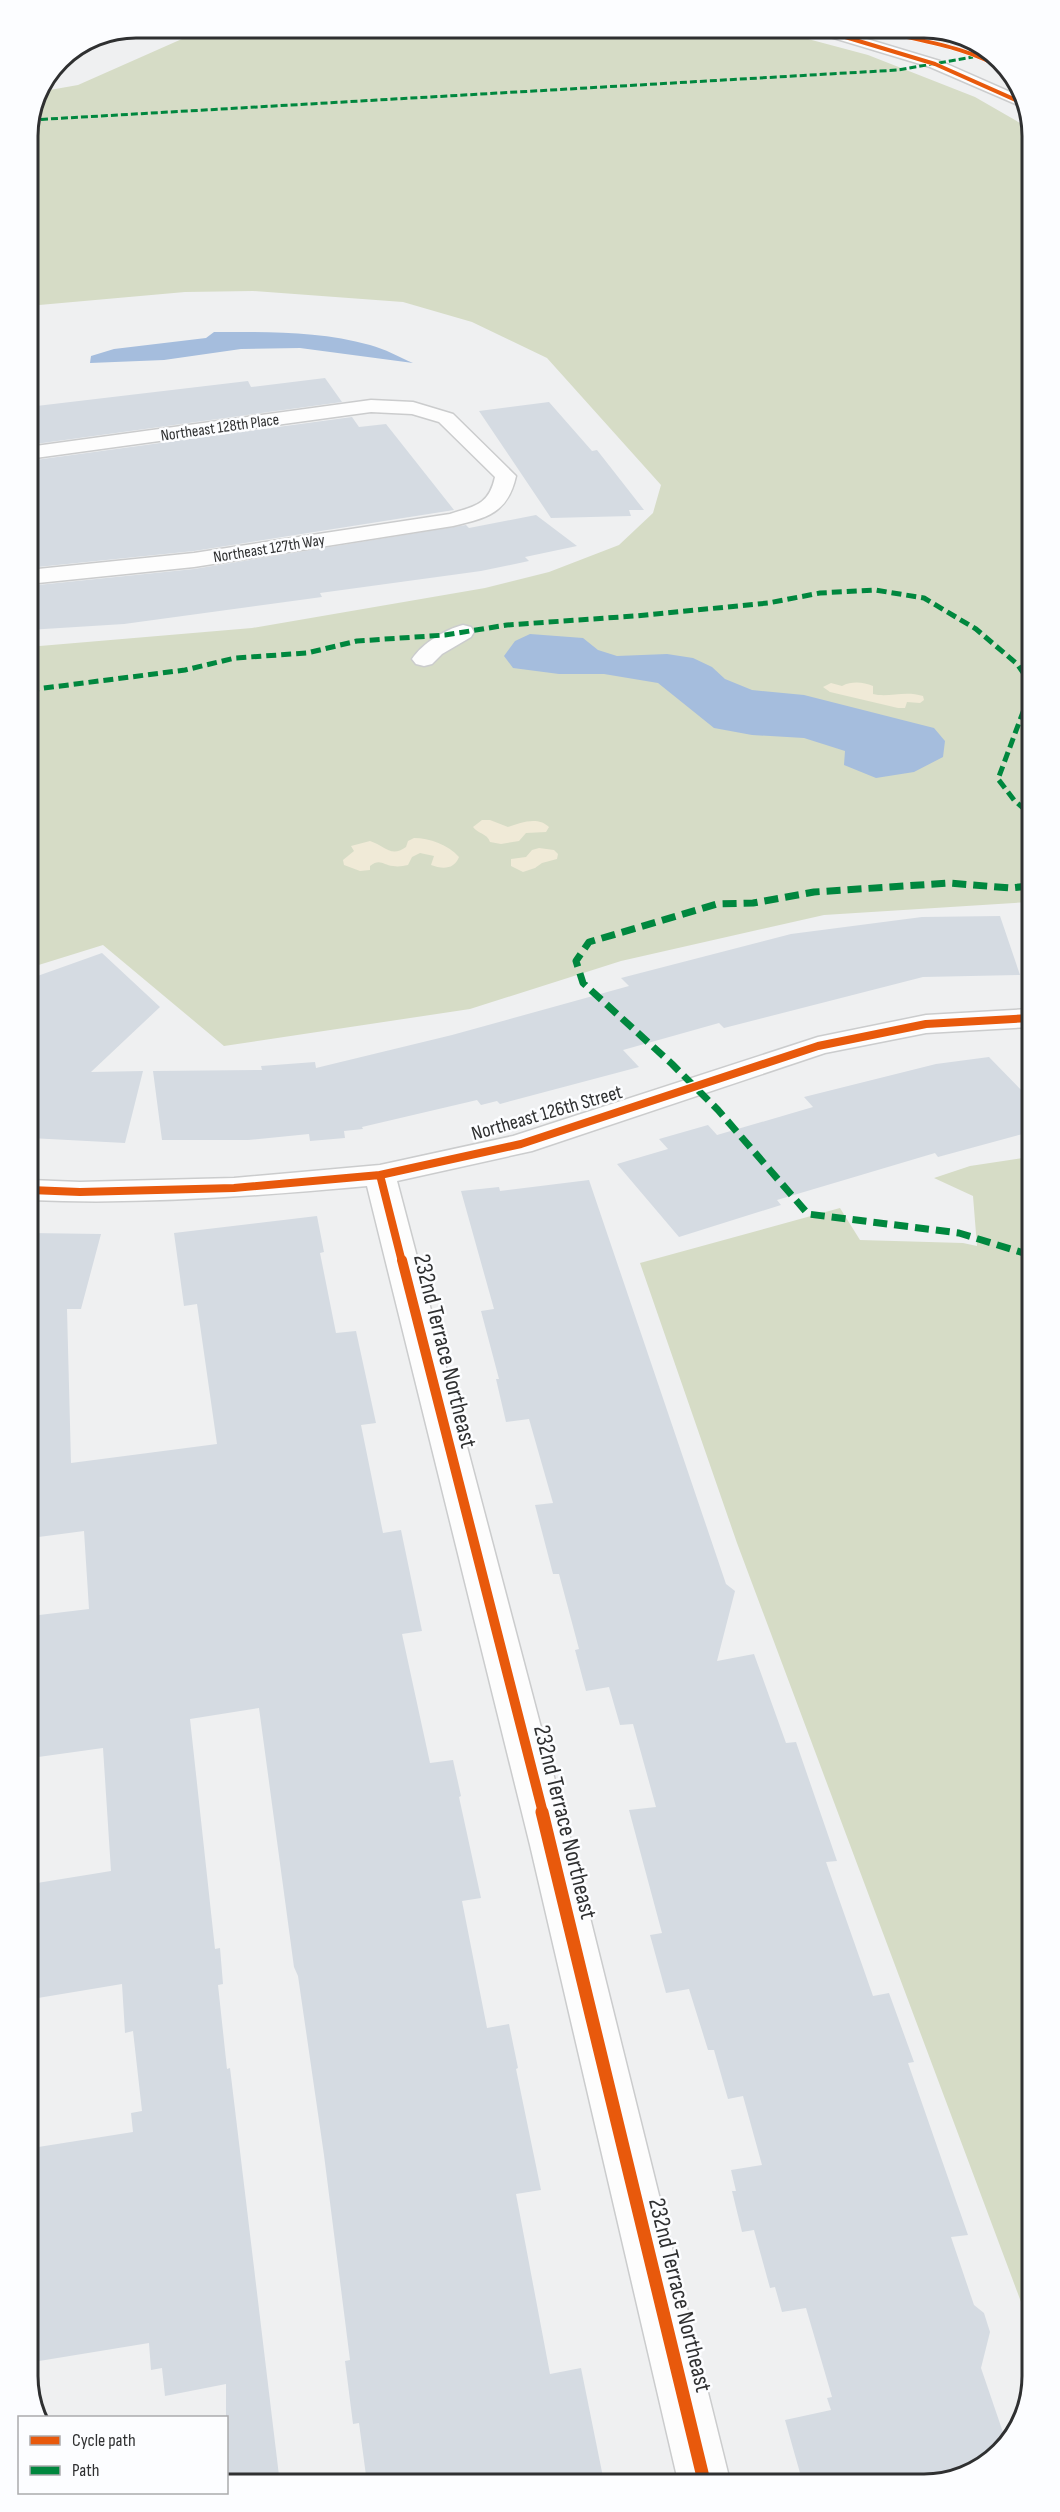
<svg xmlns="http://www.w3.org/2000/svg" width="1060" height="2512" font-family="'Sofia Sans Condensed',sans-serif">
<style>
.green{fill:#d6dcc6}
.sand{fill:#f0ead7}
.water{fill:#a5bddd}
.building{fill:#d5dbe2}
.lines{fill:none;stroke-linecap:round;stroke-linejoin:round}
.minor-casing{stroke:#cbcccd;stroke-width:3}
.minor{fill:#fdfdfd;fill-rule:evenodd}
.quiet-far2{stroke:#00873e;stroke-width:3;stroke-dasharray:7 3;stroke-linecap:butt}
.quiet-far1{stroke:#00873e;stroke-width:5;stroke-dasharray:10 5;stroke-linecap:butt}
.quiet{stroke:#00873e;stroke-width:7;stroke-dasharray:14 7;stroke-linecap:butt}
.cycleway-far3-casing{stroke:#fcfdff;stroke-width:5}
.cycleway-far2-casing{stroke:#fcfdff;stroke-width:11}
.cycleway-far1-casing{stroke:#fcfdff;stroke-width:14}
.cycleway-casing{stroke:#fcfdff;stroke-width:16}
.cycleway-far3{stroke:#e8590c;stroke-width:4}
.cycleway-far2{stroke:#e8590c;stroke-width:8}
.cycleway-far1{stroke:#e8590c;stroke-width:10}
.cycleway{stroke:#e8590c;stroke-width:13}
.labels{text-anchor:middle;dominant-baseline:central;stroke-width:5;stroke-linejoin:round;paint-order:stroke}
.far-street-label{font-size:16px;fill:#2f3031;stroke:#fcfdff}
.street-label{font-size:20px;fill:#2f3031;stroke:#fcfdff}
.near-street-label{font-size:24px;fill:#2f3031;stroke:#fcfdff}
.rim{fill:none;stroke:#2f3031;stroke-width:3}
</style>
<rect width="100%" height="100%" fill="#eff0f1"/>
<path class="green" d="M209,27H763L868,55L975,97L1027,127L1029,902L824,915L621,961L470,1009L224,1046L103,945L29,968L28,647L252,628L485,588L549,572L619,545L653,513L661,485L547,358L472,322L403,302L253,291L185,292L28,306L27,129L44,91L78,85Z
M889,27H931L992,52L903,33Z
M1030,1157L1033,2334L737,1543L640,1263L840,1208L860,1240L963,1243L977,1246L973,1196L934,1178L970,1166Z"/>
<path class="sand" d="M831,683L842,686C852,681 863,682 873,686V694C889,698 904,690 923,696L924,700L920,703L907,702L905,708H898L830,692L823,687Z
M482,820H490L508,827C521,823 537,816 549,827L546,832L526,833L519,841L501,844L490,842C487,833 478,834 473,827Z
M414,838C429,838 449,845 459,857C454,870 442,869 431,865L434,856L420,853L412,857L408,865C403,866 398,867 393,866C383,865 380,858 370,866V870L360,871L344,865L343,860L354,851L351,846L370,841C385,846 391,858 406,847L408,841Z
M539,848L554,850L558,854L557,859L542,863L535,868L523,872L511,866V859L526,857L532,850Z"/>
<path class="water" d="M214,332C267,332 319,331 370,345C385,349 399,357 413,363L300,348L241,349L164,360L90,363L91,356L114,349L206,338Z
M530,634L583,638L598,650L617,656L667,654L693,658L712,667L725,679L752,690L804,695L934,728L945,741L943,757L914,772L876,778L844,765L845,751L804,738L752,735L714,728L658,683L604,674H559L513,668L504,656L515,641Z"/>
<path class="building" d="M325,378L342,402L28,445V407L248,381L251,387Z
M549,402L592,451L597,450L644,510H629L631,516L551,518L479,411Z
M352,417L359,427L386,424L454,510L194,551L28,568V461Z
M536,515L577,546L525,557L529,561L481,571L320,593L322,597L124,624L28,630V586L194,569L466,525L469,528Z
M1000,916L1020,975L923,977L724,1028L719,1023L623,1050L639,1067L500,1104L497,1101L481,1105L477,1100L362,1127L363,1129L344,1131L345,1138L310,1141L309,1134L248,1140H162L153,1071L262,1070L261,1066L315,1062L316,1068L452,1035L629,986L621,978L791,934L922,917Z
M102,953L160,1007L91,1072L143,1071L125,1143L30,1138L29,979Z
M989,1057L1030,1099V1132L938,1157L935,1153L777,1200L781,1205L679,1237L617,1164L668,1149L659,1139L708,1125L717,1135L813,1107L804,1097L936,1064Z
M589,1180L726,1584L735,1591L717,1661L754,1654L786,1743L796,1742L837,1861L826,1862L873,1996L889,1993L914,2062L908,2063L968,2235L951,2237L974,2305L984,2313L990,2332L981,2368L1007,2444L959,2479L802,2480L785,2420L831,2410L827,2398L832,2397L806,2308L782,2312L775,2287L770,2288L754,2230L742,2232L732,2191H736L731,2170L762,2165L743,2096L728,2099L714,2050H708L689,1989L666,1993L650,1935L662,1933L629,1810L656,1807L633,1724L620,1725L609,1687L586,1691L575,1650L579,1649L559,1574H553L535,1505L553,1503L529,1419L506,1422L496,1379H499L481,1311L494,1309L461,1191L499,1187L500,1191Z
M317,1216L324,1252L320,1253L336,1333L356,1331L376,1423L361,1425L383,1533L401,1530L422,1631L402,1634L430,1763L453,1760L461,1796L459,1797L481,1898L462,1901L487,2028L509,2024L518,2068L516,2069L541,2190L516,2194L550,2374L581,2368L604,2482L367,2483L359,2423L353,2424L345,2361L350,2360L324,2155L298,1976L294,1967L259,1708L190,1719L215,1949L220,1948L223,1984L218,1985L227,2069L230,2068L280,2484H226V2384L165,2396L162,2368L151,2370L149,2343L33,2362L32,2148L133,2132L131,2113L142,2111L133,2031L125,2033L122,1984L32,1999L31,1884L111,1871L103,1748L31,1758V1616L89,1609L84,1531L31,1538L30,1233L101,1234L81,1309H67L71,1463L217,1444L197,1304L184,1306L174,1233Z"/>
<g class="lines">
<g class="minor-casing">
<path id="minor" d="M806,27H827L940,61L1026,99L1027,109L930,67L807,30Z
M371,400L413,402L453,414L516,476C508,513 487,518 453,526L194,567L28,584V570L194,553L450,514C475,506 489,505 495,477L439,422L412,414L371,412L28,459V447Z
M463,625L471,627L474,632L471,637L442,654L432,664L424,666L416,664L412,659C423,643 444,630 463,625Z
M1030,1009V1027L926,1033L825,1053L532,1151L397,1181L572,1845L730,2481H678L530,1845L367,1186C255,1196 142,1205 30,1200V1180L80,1182L234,1178L380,1165L513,1136L818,1037L926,1015Z"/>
</g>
<use href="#minor" class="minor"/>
<path class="quiet-far2" d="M31,120L898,70L973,57"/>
<path class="quiet-far1" d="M29,690L185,670L235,658L307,653L357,641L445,635L507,625L635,616L768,603L820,593L875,590L924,598L976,629L1017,664L1029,681
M1029,696L998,779L1014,800L1029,813"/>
<path class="quiet" d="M1029,886L1010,888L949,883L814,892L753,903L717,904L589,942L576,961L583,983L672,1064L718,1110L808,1214L959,1233L1030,1255"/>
<g class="cycleway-far3-casing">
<path id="cycleway-far3" d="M812,27L935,64L1027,105
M867,27C914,41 963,44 1005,70"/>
</g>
<g class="cycleway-far2-casing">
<path id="cycleway-far2" d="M380,1175L402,1262
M30,1190L80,1192L234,1188L380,1175L521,1144L818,1046L926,1024L1030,1018"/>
</g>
<g class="cycleway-far1-casing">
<path id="cycleway-far1" d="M402,1260L543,1813"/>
</g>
<g class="cycleway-casing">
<path id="cycleway" d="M542,1812L704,2481"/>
</g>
<use href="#cycleway-far3" class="cycleway-far3"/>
<use href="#cycleway-far2" class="cycleway-far2"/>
<use href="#cycleway-far1" class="cycleway-far1"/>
<use href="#cycleway" class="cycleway"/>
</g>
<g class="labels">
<g class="far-street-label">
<text transform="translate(220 428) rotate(-8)">Northeast 128th Place</text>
<text transform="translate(269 549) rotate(-9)">Northeast 127th Way</text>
</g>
<g class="street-label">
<text transform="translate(547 1113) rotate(-16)">Northeast 126th Street</text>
</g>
<g class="near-street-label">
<text transform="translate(445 1351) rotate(76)">232nd Terrace Northeast</text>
<text transform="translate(565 1822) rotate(76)">232nd Terrace Northeast</text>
<text transform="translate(680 2295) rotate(76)">232nd Terrace Northeast</text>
</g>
</g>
<path d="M0 0H1060V2512H0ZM136 38H924A98 98 0 0 1 1022 136V2376A98 98 0 0 1 924 2474H136A98 98 0 0 1 38 2376V136A98 98 0 0 1 136 38Z" fill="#fcfdff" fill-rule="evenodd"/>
<path class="rim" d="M136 38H924A98 98 0 0 1 1022 136V2376A98 98 0 0 1 924 2474H136A98 98 0 0 1 38 2376V136A98 98 0 0 1 136 38Z"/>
<rect x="18" y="2416" width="210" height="78" fill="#fcfdff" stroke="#aaabad" stroke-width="1.5"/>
<rect x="30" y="2436" width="30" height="9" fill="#e8590c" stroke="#aaabad" stroke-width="1.5"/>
<text x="72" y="2446" font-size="18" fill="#2f3031">Cycle path</text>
<rect x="30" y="2466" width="30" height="9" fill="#00873e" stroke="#aaabad" stroke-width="1.5"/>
<text x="72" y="2476" font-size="18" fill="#2f3031">Path</text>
</svg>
